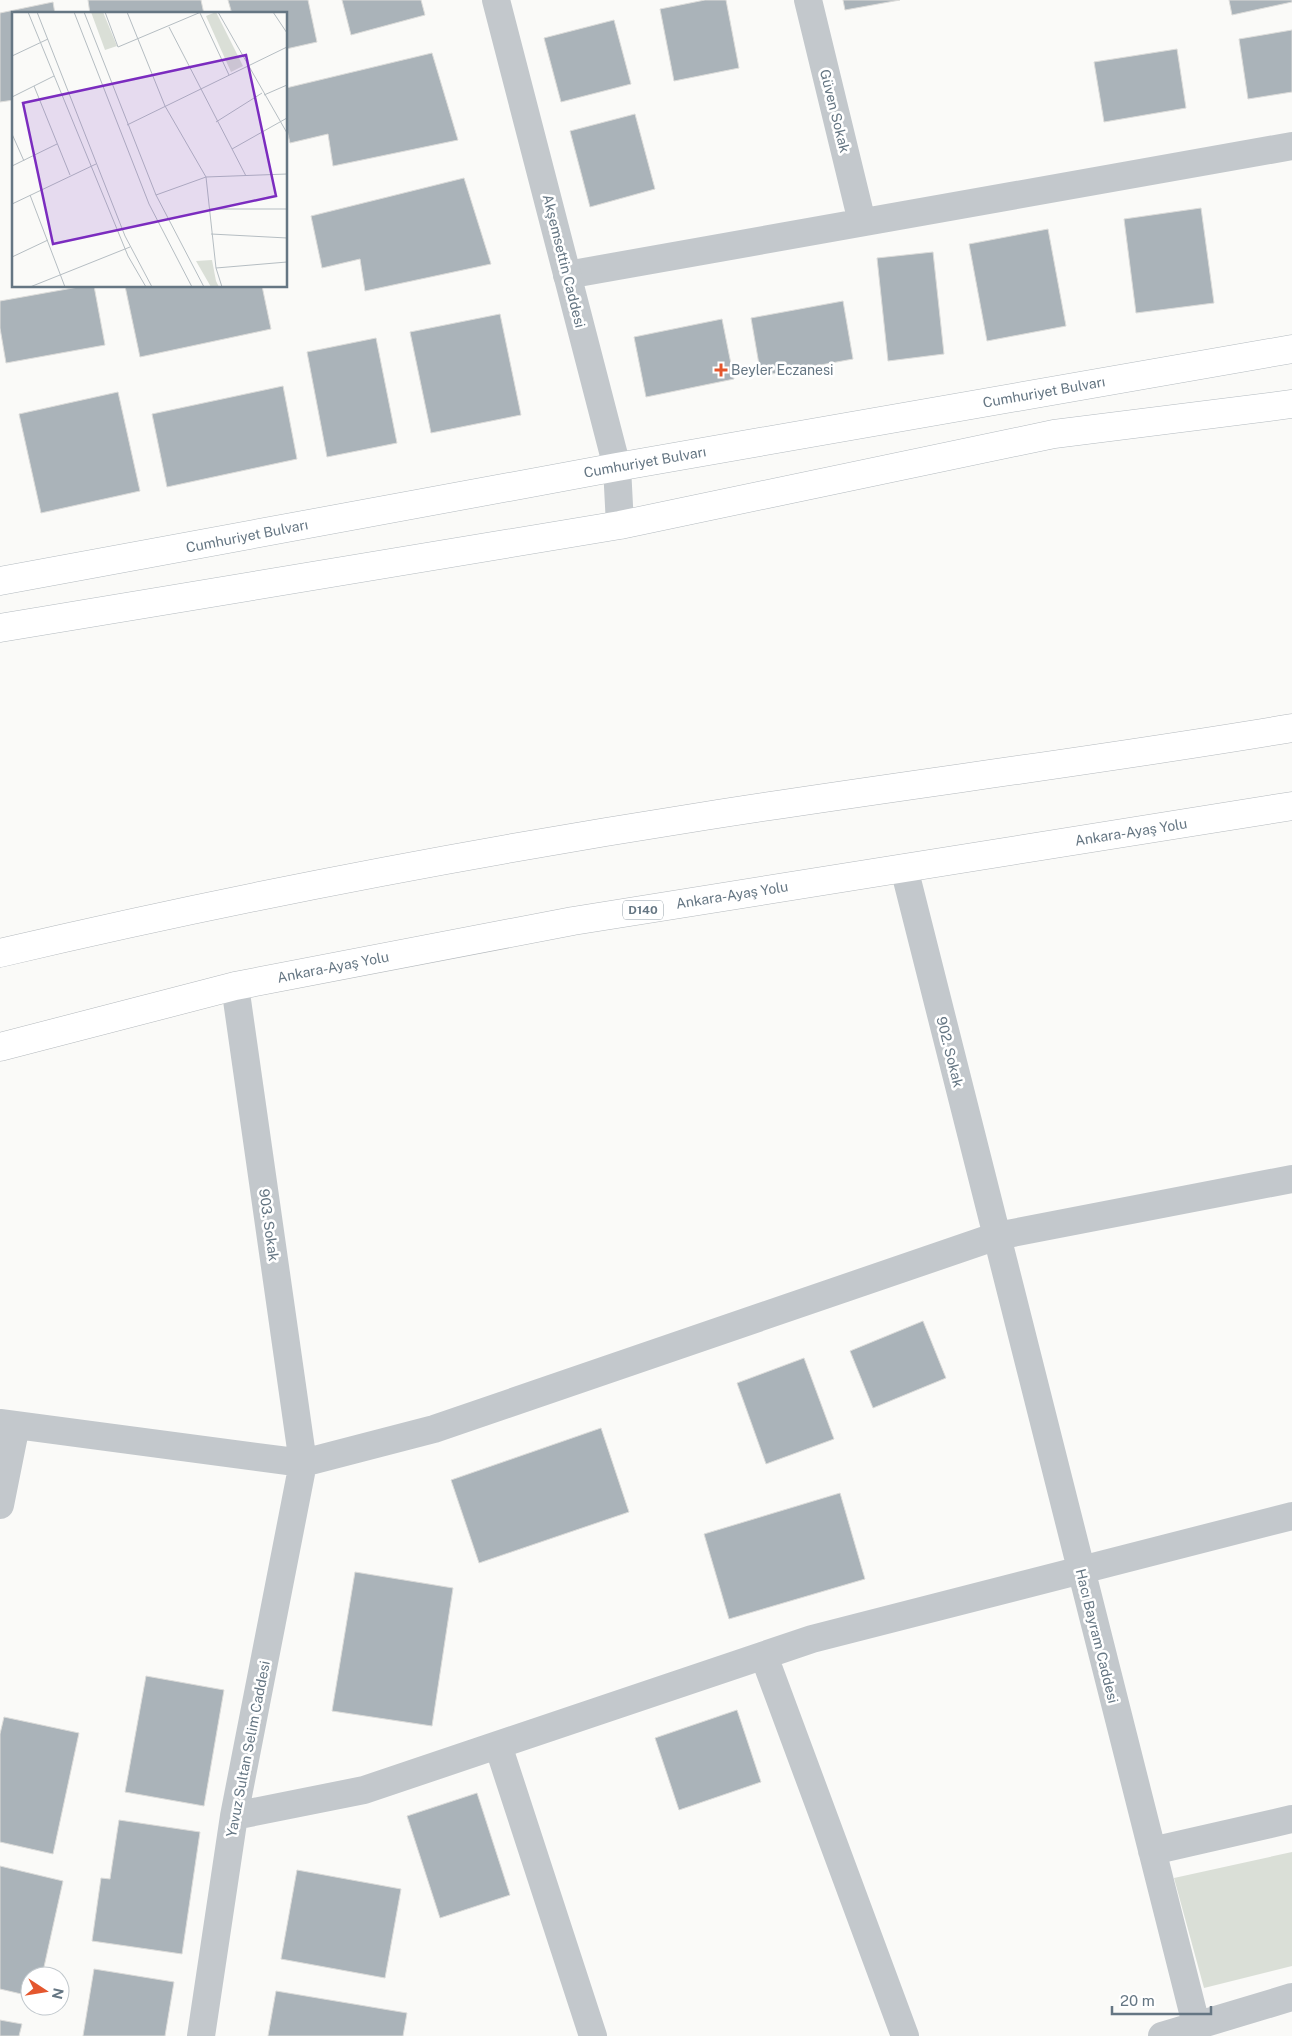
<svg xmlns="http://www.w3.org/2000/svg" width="1292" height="2036" font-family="'Public Sans',sans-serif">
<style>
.green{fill:#dadfd7}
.building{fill:#aab3b9;stroke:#dcdcda}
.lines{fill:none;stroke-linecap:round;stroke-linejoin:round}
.secondary-casing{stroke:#b3babf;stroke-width:29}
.trunk-casing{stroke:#b4b9bd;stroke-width:29}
.minor{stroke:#c3c8cc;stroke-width:28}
.tertiary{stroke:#c3c8cc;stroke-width:28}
.secondary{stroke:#fff;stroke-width:28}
.trunk{stroke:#fff;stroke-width:28}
.poi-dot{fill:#e4572e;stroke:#fff;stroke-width:2}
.labels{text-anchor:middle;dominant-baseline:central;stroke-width:5;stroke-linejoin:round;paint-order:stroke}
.shield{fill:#fff;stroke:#939fa8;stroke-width:1}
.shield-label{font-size:12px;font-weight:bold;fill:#657683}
.street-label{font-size:14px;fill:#657683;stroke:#fff}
.poi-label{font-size:14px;fill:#657683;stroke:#fff;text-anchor:start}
.inset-road{fill:none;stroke:#b5bdc2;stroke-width:1}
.view{fill:#7b2cbf;fill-opacity:0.15;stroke:#7b2cbf;stroke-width:2.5}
.inset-edge{fill:none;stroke:#657683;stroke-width:2.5}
</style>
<rect width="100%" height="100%" fill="#fafaf8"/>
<path class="green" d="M1292,1852V1966L1204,1988L1174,1878Z"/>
<path class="building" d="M88,0H201L204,14H90Z
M228,0H308L317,42L286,49V14H232Z
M342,0H421L425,15L351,35Z
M705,0H726L739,68L674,81L660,9Z
M843,0H900L845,10Z
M1229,0H1292V2L1232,15Z
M53,2L55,14H14V100L0,102V13Z
M614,20L631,84L561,102L544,38Z
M1292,30V92L1248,99L1239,39Z
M1177,49L1186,108L1104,122L1094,62Z
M432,53L458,140L333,166L328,134L290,143L286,126V88Z
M635,114L655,189L590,207L570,131Z
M464,178L491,264L365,291L360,259L322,268L311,216Z
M1201,208L1214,303L1136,313L1124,219Z
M1048,229L1066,326L987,341L969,244Z
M933,252L944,354L888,361L877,258Z
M84,286H94L105,345L6,363L0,328V301Z
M125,286H262L271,329L140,357Z
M843,301L853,359L761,376L751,318Z
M500,314L521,415L431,433L410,332Z
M722,319L734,379L646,397L634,337Z
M376,338L397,443L327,457L307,352Z
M283,386L297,459L167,487L152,414Z
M118,392L140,491L41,513L19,414Z
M923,1321L946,1378L873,1408L850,1351Z
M804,1358L834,1439L766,1464L737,1383Z
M601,1428L629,1512L479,1563L451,1480Z
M840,1493L865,1579L729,1619L704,1534Z
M355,1572L453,1588L432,1726L332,1711Z
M146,1676L224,1690L204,1806L125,1792Z
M737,1710L761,1782L679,1810L655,1738Z
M4,1717L79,1733L53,1854L0,1842V1734Z
M477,1793L510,1895L440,1918L407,1816Z
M119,1820L200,1832L182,1954L92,1941L101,1878L110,1879Z
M0,1866L63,1881L42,1976H30V1996L0,1989Z
M297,1870L401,1889L385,1978L281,1959Z
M94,1969L174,1982L165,2036H83Z
M276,1991L407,2013L403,2036H268Z
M0,2020L22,2024L19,2036H0Z"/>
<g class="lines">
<g class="secondary-casing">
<path id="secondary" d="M0,581L617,467L1292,349
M0,628L620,525L1054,434L1292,404"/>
</g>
<g class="trunk-casing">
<path id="trunk" d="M0,953C233,898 469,853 705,816C901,785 1097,761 1292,728
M0,1047L235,986L573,921L1292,806"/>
</g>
<path class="minor" d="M808,0L862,222
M567,275L1292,146
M904,868L1199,2036
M0,1423L303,1463L434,1429L997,1236L1292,1179
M0,1505L16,1425
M764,1656L905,2036
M498,1745L593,2036
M234,1816L364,1790L812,1639L1292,1516
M1152,1851L1292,1819
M201,2036L234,1816L303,1463L235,986
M1162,2036L1292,1997"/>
<path class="tertiary" d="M496,0L617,467L620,525"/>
<use href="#secondary" class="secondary"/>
<use href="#trunk" class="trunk"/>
</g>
<path class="poi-dot" d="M718.5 362.5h5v5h5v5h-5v5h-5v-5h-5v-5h5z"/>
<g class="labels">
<rect class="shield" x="623" y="900.5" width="40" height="19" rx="4"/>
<g class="shield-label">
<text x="643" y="910">D140</text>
</g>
<g class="street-label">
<text transform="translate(835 111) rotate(76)">Güven Sokak</text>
<text transform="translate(564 261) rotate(76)">Akşemsettin Caddesi</text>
<text transform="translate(1044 392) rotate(-10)">Cumhuriyet Bulvarı</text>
<text transform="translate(645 462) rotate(-10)">Cumhuriyet Bulvarı</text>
<text transform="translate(247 536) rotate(-11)">Cumhuriyet Bulvarı</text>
<text transform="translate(1131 832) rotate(-9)">Ankara-Ayaş Yolu</text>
<text transform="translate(732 895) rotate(-9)">Ankara-Ayaş Yolu</text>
<text transform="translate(333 967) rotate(-11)">Ankara-Ayaş Yolu</text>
<text transform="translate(950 1052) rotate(76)">902. Sokak</text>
<text transform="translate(269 1225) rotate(82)">903. Sokak</text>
<text transform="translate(1097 1636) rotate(76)">Hacı Bayram Caddesi</text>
<text transform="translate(248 1749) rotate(-79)">Yavuz Sultan Selim Caddesi</text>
</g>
<g class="poi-label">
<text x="731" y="370">Beyler Eczanesi</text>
</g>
</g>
<g transform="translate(12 12)">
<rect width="275" height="275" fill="#fafaf8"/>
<path d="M79,0H91L105,34L93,38ZM204,0L231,54L219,60L194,4ZM200,248L204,269L207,275H199L184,249Z" fill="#dadfd7"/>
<path class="inset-road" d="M16,0L116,244L134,275M25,0L113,224L140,275M62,0L137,192L180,275M72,0L144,183L192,275M93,0L106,35L189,0M115,0L153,94L194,165L204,256L210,275M206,0L275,121M261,0L275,21M188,1L217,63M157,15L234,164M0,44L36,27M22,74L58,163M252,83L275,73M0,85L42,64M204,110L250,81M115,113L275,35M0,122L12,149M220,137L275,106M0,154L45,132M18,183L53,275M144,183L194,165L275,162M0,192L84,152M197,197H275M199,222L275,226M0,245L36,228M204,256L275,250M18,275L118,235"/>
<path class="view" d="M234,43L264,184L41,232L11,91Z"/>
<rect width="275" height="275" class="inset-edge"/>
</g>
<g transform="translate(45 1991) rotate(102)"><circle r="24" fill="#ffffff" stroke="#c1c8cd"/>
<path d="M0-4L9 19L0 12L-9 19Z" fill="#e4572e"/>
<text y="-8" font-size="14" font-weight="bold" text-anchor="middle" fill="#657683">N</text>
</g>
<path d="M1112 2006v8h99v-8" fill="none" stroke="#657683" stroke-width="2.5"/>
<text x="1120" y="2006" font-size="15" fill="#657683" stroke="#ffffff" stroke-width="4" paint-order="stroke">20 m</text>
</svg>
